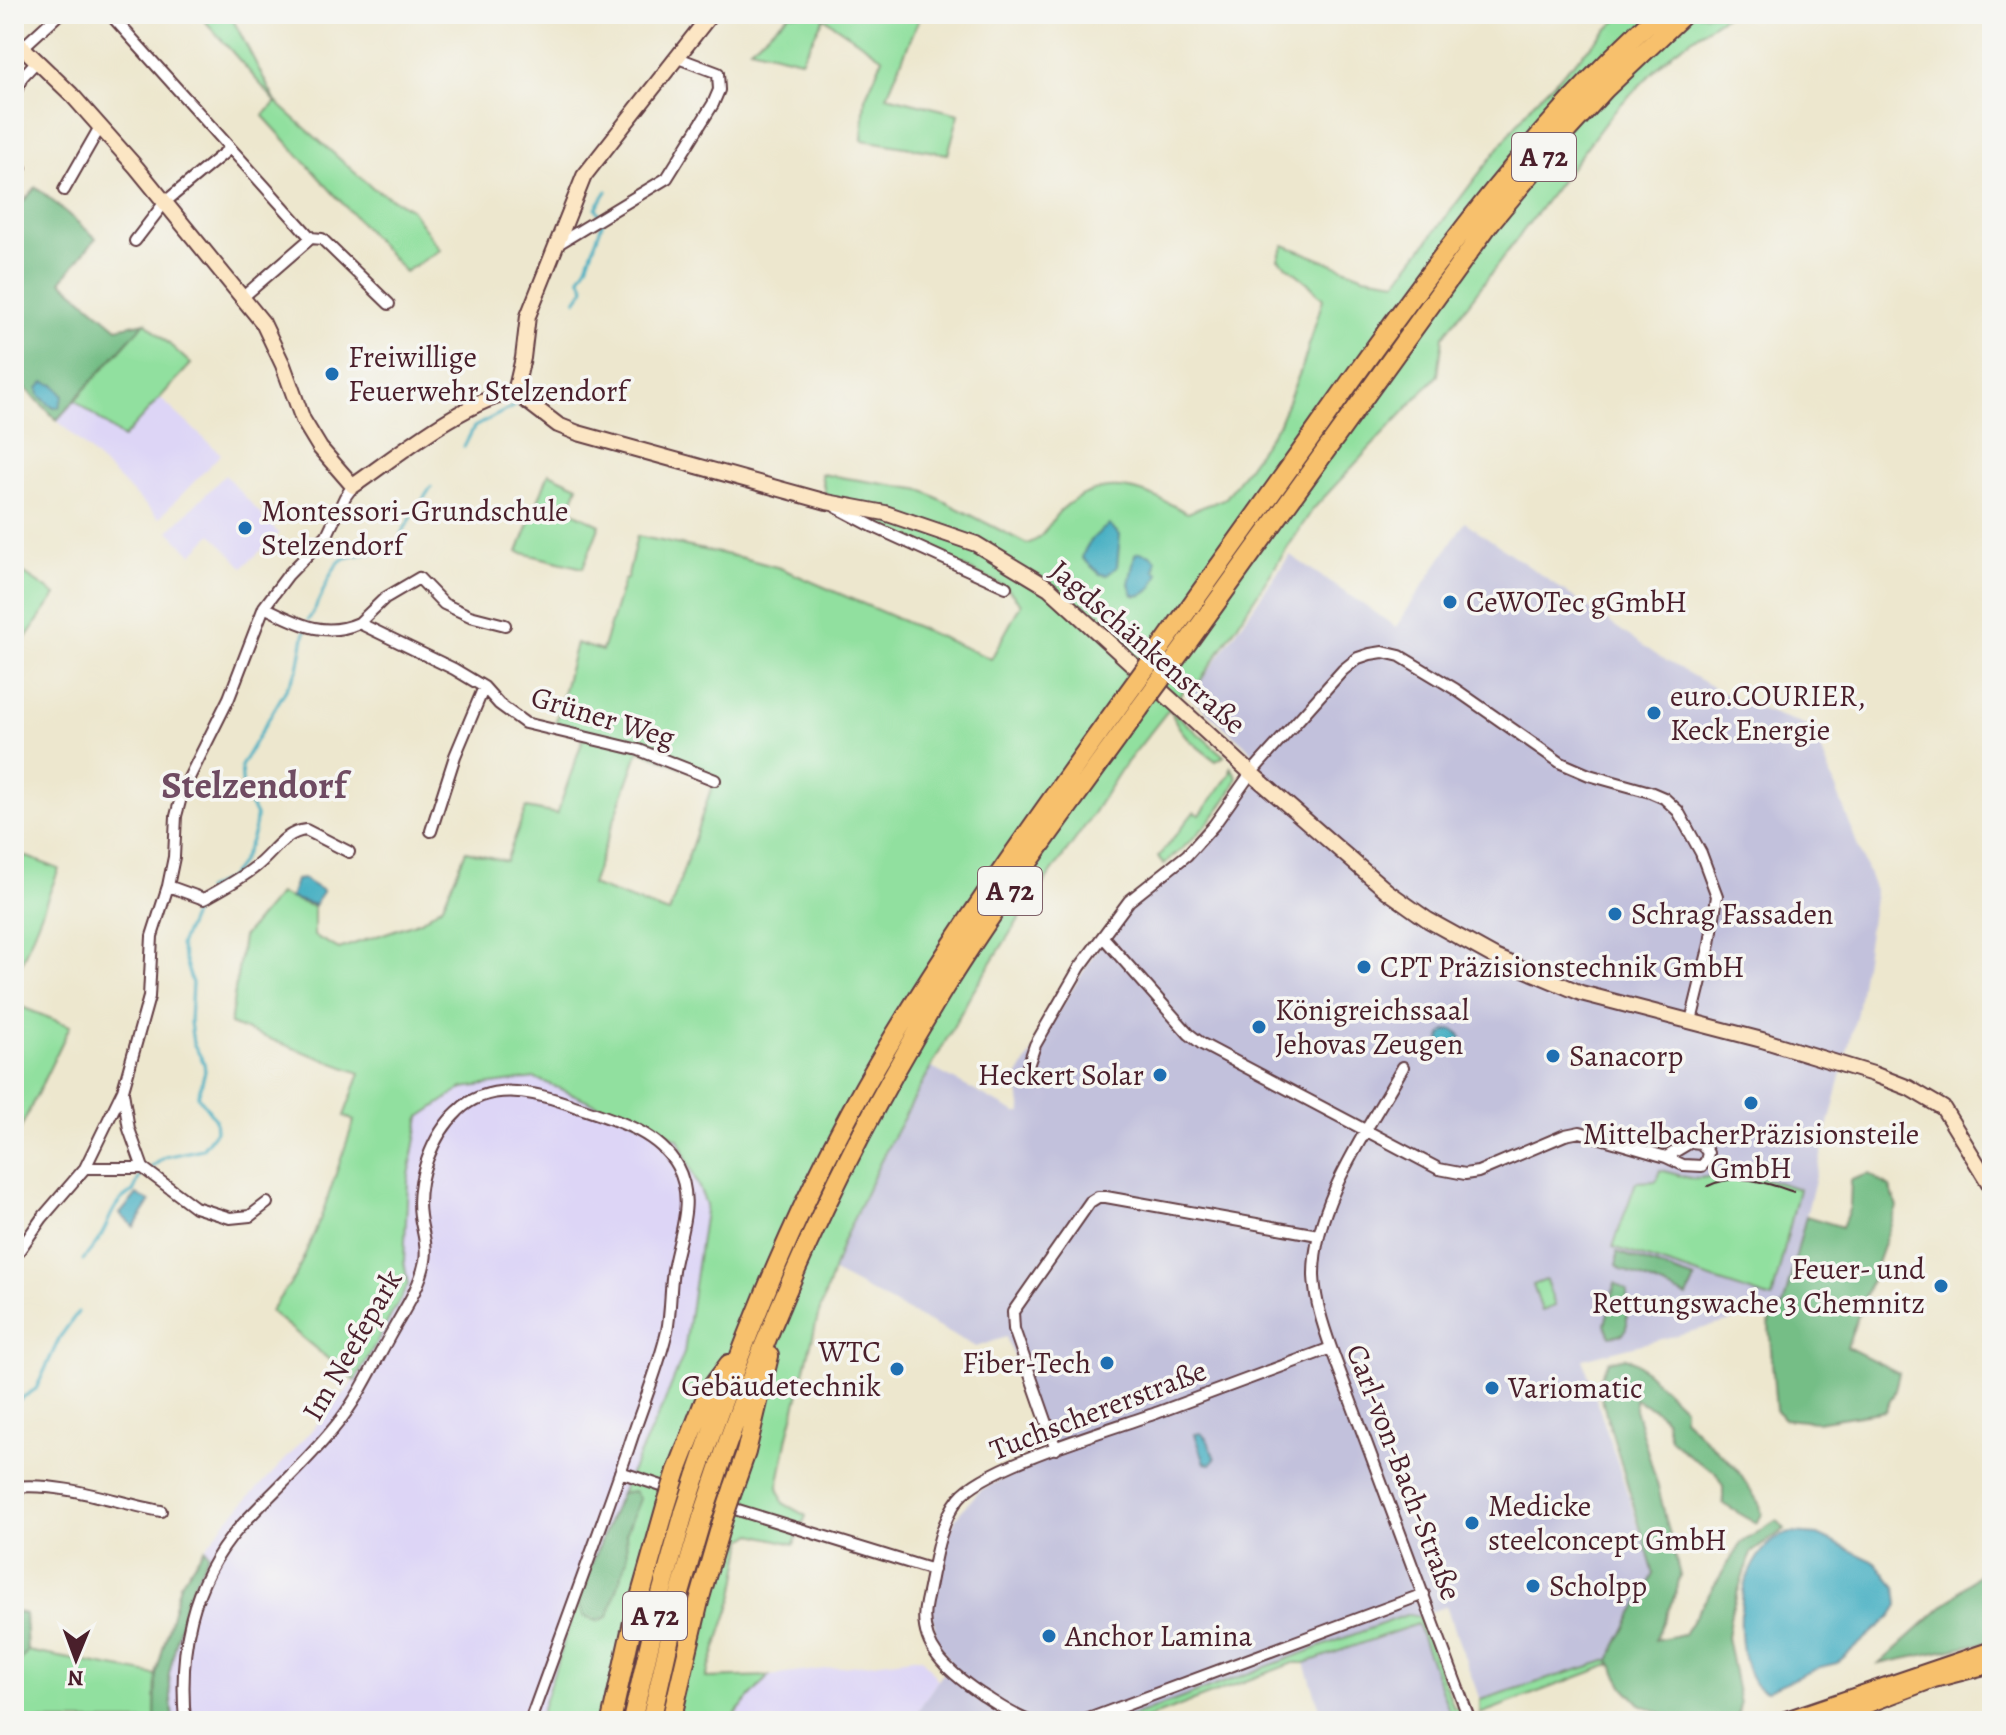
<svg xmlns="http://www.w3.org/2000/svg" width="2006" height="1735" font-family="Alegreya,serif">
<style>
.built{fill:#ddd5f6}
.industrial{fill:#c2c1dc}
.green{fill:#91e09f;stroke:#6e8065;stroke-width:2;fill-rule:evenodd}
.forest{fill:#74be86;stroke:#5f6e58;stroke-width:2}
.water{fill:#44afc2;stroke:#476776;stroke-width:2}
.lines{fill:none;stroke-linecap:round;stroke-linejoin:round}
.stream{stroke:#44afc2;stroke-width:3}
.street-casing{stroke:#623d43;stroke-width:14}
.secondary-casing{stroke:#623d43;stroke-width:18}
.primary-casing{stroke:#623d43;stroke-width:20}
.highway-casing{stroke:#623d43;stroke-width:22}
.street{stroke:#fff;stroke-width:10}
.secondary{stroke:#fce6c4;stroke-width:14}
.primary{stroke:#f7c06c;stroke-width:16}
.highway{stroke:#f7c06c;stroke-width:18}
.tram{stroke:#4a1f2b;stroke-width:2}
.highway-bridge-casing{stroke:#623d43;stroke-width:22;stroke-linecap:butt}
.highway-bridge{stroke:#f7c06c;stroke-width:18}
.poi-dot{fill:#1f6fb2;stroke:#f6f6f2;stroke-width:3}
.labels{text-anchor:middle;dominant-baseline:central;stroke-width:7;stroke-linejoin:round;paint-order:stroke}
.shield{fill:#f6f6f2;stroke:#7e6067;stroke-width:2}
.shield-label{font-size:28px;font-weight:bold;fill:#4a1f2b}
.poi-label{font-size:30px;fill:#4a1f2b;stroke:#f6f6f2;text-anchor:start}
.street-label{font-size:30px;fill:#4a1f2b;stroke:#f6f6f2}
.district-label{font-size:38px;font-weight:bold;fill:#6f4b62;stroke:#f6f6f2}
</style>
<rect width="100%" height="100%" fill="#f6f6f2"/>
<filter id="ink" filterUnits="userSpaceOnUse"><feTurbulence type="fractalNoise" baseFrequency=".0125" numOctaves="2"/><feDisplacementMap in="SourceGraphic" scale="16" xChannelSelector="R" yChannelSelector="G"/><feConvolveMatrix kernelMatrix="1 2 1 2 8 2 1 2 1" color-interpolation-filters="sRGB"/></filter>
<filter id="wash" filterUnits="userSpaceOnUse"><feTurbulence type="fractalNoise" baseFrequency=".006" numOctaves="4" result="noise"/><feDisplacementMap in="SourceGraphic" scale="32" xChannelSelector="R" yChannelSelector="G"/><feGaussianBlur stdDeviation="1.8" result="paint"/><feColorMatrix in="noise" values="0 0 0 0 0 0 0 0 0 0 0 0 0 0 0 0 0 1.4 0 .05"/><feComposite in="paint" operator="in"/></filter>
<g filter="url(#wash)">
<rect width="100%" height="100%" fill="#ede7ce"/>
<path class="built" d="M160,398L221,454L159,518L57,420L75,400L123,438Z
M225,475L279,534L243,567L212,534L192,554L169,531Z
M535,1078L678,1139L706,1204L684,1353L664,1403L612,1512L578,1598L538,1721H173L169,1674L186,1599L209,1554L205,1548L227,1520L287,1458L355,1381L408,1285L404,1261L408,1181L420,1117L463,1088Z
M921,1657L938,1680L911,1721H734L735,1715L769,1676Z"/>
<path class="industrial" d="M1465,522L1658,656L1735,700L1813,728L1875,891L1857,1012L1783,1308L1583,1359L1654,1574L1609,1660L1480,1700L1446,1606L1140,1721H911L950,1662L936,1639L932,1610L949,1534L956,1517L980,1490L1051,1457L1006,1337L976,1347L833,1272L843,1241L884,1154L930,1067L1016,1113H1022L1017,1077L1093,956L1133,904L1191,857L1217,830L1240,797L1253,788L1255,754L1190,697L1290,555L1396,627Z
M1417,1623L1453,1721H1324L1305,1663Z"/>
<path class="green" d="M199,14H230L276,102L371,187L411,209L440,250L405,272L263,116L276,102Z
M790,14H921L887,96L959,114L948,154L862,140L865,98L883,58L824,18L801,60L750,48Z
M1623,14H1728L1674,51L1613,112L1443,337L1438,375L1313,509L1195,689L1189,684L1120,771L1085,826L1026,908L969,998L884,1154L843,1241L818,1316L788,1436L778,1487L783,1503L806,1516L794,1544L753,1534L744,1540L734,1595L706,1678L769,1676L735,1714L734,1721H538L578,1598L612,1512L664,1403L684,1353L706,1204L678,1139L535,1078L463,1088L420,1117L408,1181L404,1261L408,1285L355,1381L270,1311L295,1277L320,1220L354,1121L344,1116L360,1073L230,1024L243,937L279,894L314,907V936L339,949L421,921L443,905L466,851L506,861L526,808L557,814L584,736L554,729L576,643L602,651L624,580L627,579L637,536L743,558L780,568L991,659L1021,604L1006,587L827,502L821,474L922,490L1027,544C1047,537 1047,523 1061,510C1103,473 1144,488 1187,513L1226,498L1279,423L1303,365L1323,299L1307,282L1278,259L1284,245L1364,276L1397,281L1533,103ZM639,750L714,780L669,913L591,885Z
M145,322L191,364L123,438L75,400Z
M549,473L578,486L569,510L600,525L583,568L518,552Z
M14,567L56,595L24,640L14,634Z
M1171,710L1224,756L1216,761C1196,746 1178,734 1171,710Z
M1231,767L1237,777C1228,808 1189,844 1164,864L1158,857L1194,812L1200,815L1230,774Z
M14,852L59,869L14,982Z
M14,1004L70,1026L14,1142Z
M1660,1170L1693,1179L1728,1174H1750L1799,1189L1772,1299L1613,1247L1636,1182L1656,1181Z
M1546,1280L1555,1306L1542,1311L1533,1285Z
M1409,1614L1417,1616L1422,1623L1454,1708L1460,1707L1464,1721H1453L1417,1624L1305,1663H1293L1140,1721H1120Z
M27,1651L156,1675L155,1721H14V1671Z
M1609,1660L1612,1664L1480,1714V1700Z"/>
<path class="forest" d="M36,187L96,238L61,281L117,328L145,322L57,420L14,377V212Z
M1869,1174L1890,1187L1897,1207L1847,1347L1899,1373L1894,1393L1885,1411L1816,1422L1784,1419L1776,1410L1769,1325L1771,1310L1783,1307L1806,1216L1842,1227L1850,1207L1851,1180Z
M1617,1252L1695,1279L1687,1297L1623,1270L1617,1265Z
M1615,1283L1627,1290V1328L1623,1334L1610,1336L1605,1325Z
M1626,1357L1637,1363L1683,1407V1418L1736,1468L1760,1505L1762,1515L1756,1523L1723,1504V1486L1715,1472L1692,1458L1670,1439L1665,1419L1653,1408L1635,1399V1409L1658,1487L1680,1576L1677,1590L1655,1640L1684,1634L1741,1543L1777,1520L1785,1529L1751,1553L1731,1612L1727,1637L1740,1704L1736,1721H1671V1717L1640,1704L1624,1687L1609,1660L1654,1574L1600,1393V1378L1609,1361Z
M634,1491L640,1499L626,1533L627,1559L608,1617L597,1621L583,1616L578,1598L621,1493Z
M205,1548L209,1554L186,1599L169,1674L173,1721H155L156,1675L180,1584Z
M1992,1562V1641L1879,1664Z
M14,1611L25,1614L27,1651L14,1671Z"/>
<path class="water" d="M44,382L55,385L63,396L59,407H52L39,395L38,388Z
M1109,525L1120,535L1117,567L1107,575L1100,574L1082,558C1086,543 1096,534 1109,525Z
M1139,552L1151,555L1156,560L1155,571L1159,573C1154,586 1148,598 1133,595L1129,584L1135,554Z
M303,879L323,891L315,905L290,898L296,880Z
M1440 1041a11 11 0 1 1 22 0a11 11 0 1 1-22 0Z
M137,1194L150,1202L134,1227L120,1214Z
M1201,1433L1208,1441L1215,1459L1211,1464L1205,1463L1195,1434Z
M1791,1533L1818,1535L1875,1562L1896,1587L1898,1605L1891,1616L1837,1663L1820,1667L1766,1691C1737,1685 1737,1605 1746,1581C1753,1561 1769,1536 1791,1533Z"/>
<g class="lines">
<path class="stream" d="M600,215L596,208L607,191
M576,301L585,288L580,277L587,266L603,221
M464,447L474,427L518,404
M401,534L431,487
M308,620C320,605 330,566 343,559C359,552 378,555 393,545
M205,890C212,886 221,883 228,878C242,866 257,833 256,815L243,792L241,766L298,669L305,631
M152,1167L165,1157L202,1149L216,1131L215,1119L198,1096L205,1071L204,1063L193,1043L190,1022L192,983L180,945L197,905
M83,1260C88,1253 95,1246 99,1239C111,1221 111,1202 133,1192L140,1176
M14,1403L36,1389L60,1337L78,1312"/>
</g>
</g>
<g filter="url(#ink)">
<g class="lines">
<g class="street-casing">
<path id="street" d="M110,14L311,238
M23,47L59,14
M14,96L22,77L37,61
M14,162L21,168
M64,190L100,127
M135,241L165,202L229,149
M558,244L667,178L713,104L719,90L718,73L678,58
M243,297L311,238L322,239L389,304
M836,507L874,527L1006,587
M264,607C297,623 323,639 359,623L454,669L484,687L499,704L525,723L639,750L715,780
M359,623L385,598L419,578L444,604L470,616L505,625
M431,831L455,756L484,687
M168,886L204,899C221,889 239,880 254,868C271,856 283,832 306,830L349,852
M1103,937L1189,1034L1202,1044L1439,1169L1465,1174L1478,1172L1565,1135L1580,1132L1666,1157L1683,1165L1702,1166L1706,1161L1708,1153L1701,1143L1691,1142L1666,1157
M1028,1066L1035,1045L1080,967L1129,901L1187,855L1214,825L1251,773L1343,670L1358,658L1370,654L1383,652L1400,656L1455,689L1561,763L1589,775L1650,792L1664,798L1678,811L1701,853L1717,896L1710,944L1691,1021
M1403,1067C1369,1128 1313,1204 1314,1276C1315,1301 1323,1325 1331,1348L1470,1721
M123,1092L129,1129L143,1168L195,1207L230,1218L250,1216L267,1203
M85,1168H143
M14,1258L42,1218L85,1168L123,1090L149,997L152,936L168,886L174,857L176,816L183,790L229,698L264,607L288,575L327,535L345,497L353,486
M1056,1449L1014,1329L1013,1312L1090,1202L1098,1197H1106L1318,1235
M620,1472L694,1497
M14,1487C62,1482 114,1502 161,1511
M725,1506L933,1570
M185,1721C179,1650 190,1584 239,1528C270,1494 305,1464 334,1428C357,1401 372,1368 389,1337C402,1313 420,1288 425,1261C428,1245 422,1231 420,1216C415,1181 432,1135 458,1111C488,1082 531,1091 566,1103C604,1117 656,1128 677,1166C696,1201 679,1235 673,1270C670,1290 671,1311 667,1331C658,1370 641,1409 629,1447C597,1539 563,1630 530,1721
M1029,1721C1012,1715 997,1704 981,1694C950,1673 916,1646 926,1602C934,1568 937,1526 959,1498C985,1465 1115,1428 1159,1412C1216,1391 1274,1369 1331,1348
M1083,1721L1424,1594"/>
</g>
<g class="secondary-casing">
<path id="secondary" d="M14,39L71,94L136,167L263,323L283,365L303,420L320,448L353,486C394,458 467,398 515,392
M515,392L558,425L578,433L827,502L885,513L976,544L1049,588L1251,773L1387,891L1428,920L1495,957L1581,993L1762,1040L1873,1074L1909,1088L1943,1108L1992,1188
M515,392L523,358L528,316L584,176L711,14"/>
</g>
<g class="primary-casing">
<path id="primary" d="M1783,1721L1992,1650
M1823,1721L1934,1679L1992,1664"/>
</g>
<g class="highway-casing">
<path id="highway" d="M1157,653C1222,562 1287,472 1351,381C1446,249 1537,124 1658,14
M1172,664L1489,224L1562,136L1605,89L1684,14
M677,1471L708,1392L729,1364
M696,1477C745,1334 802,1193 878,1063C953,936 1039,816 1125,697
M714,1483C771,1309 848,1145 944,988C1004,892 1073,801 1139,709
M733,1489L746,1452L769,1356
M611,1721L633,1622L666,1506
M632,1721L661,1594L684,1513
M651,1721L679,1597L702,1518
M671,1721L699,1601L721,1525"/>
</g>
<use href="#street" class="street"/>
<use href="#secondary" class="secondary"/>
<use href="#primary" class="primary"/>
<use href="#highway" class="highway"/>
<path class="tram" d="M1708,1186C1739,1172 1764,1182 1794,1192"/>
<g class="highway-bridge-casing">
<path id="highway-bridge" d="M1125,697L1157,653
M1139,709L1172,664
M666,1506L677,1471
M684,1513L696,1477
M702,1518L714,1483
M721,1525L733,1489"/>
</g>
<use href="#highway-bridge" class="highway-bridge"/>
</g>
</g>
<g class="poi-dot">
<circle cx="332" cy="374" r="8"/>
<circle cx="245" cy="528" r="8"/>
<circle cx="1450" cy="602" r="8"/>
<circle cx="1654" cy="713" r="8"/>
<circle cx="1615" cy="914" r="8"/>
<circle cx="1364" cy="967" r="8"/>
<circle cx="1259" cy="1027" r="8"/>
<circle cx="1553" cy="1056" r="8"/>
<circle cx="1160" cy="1075" r="8"/>
<circle cx="1751" cy="1103" r="8"/>
<circle cx="1941" cy="1286" r="8"/>
<circle cx="1107" cy="1363" r="8"/>
<circle cx="897" cy="1369" r="8"/>
<circle cx="1492" cy="1388" r="8"/>
<circle cx="1472" cy="1523" r="8"/>
<circle cx="1533" cy="1586" r="8"/>
<circle cx="1049" cy="1636" r="8"/>
</g>
<g class="labels">
<g class="shield">
<rect x="1512" y="133" width="64" height="48" rx="6"/>
<rect x="978" y="867" width="64" height="48" rx="6"/>
<rect x="623" y="1592" width="64" height="48" rx="6"/>
</g>
<g class="shield-label">
<text x="1544" y="157">A 72</text>
<text x="1010" y="891">A 72</text>
<text x="655" y="1616">A 72</text>
</g>
<g class="poi-label">
<text x="348" y="357">Freiwillige<tspan x="348" dy="34">Feuerwehr Stelzendorf</tspan></text>
<text x="261" y="511">Montessori-Grundschule<tspan x="261" dy="34">Stelzendorf</tspan></text>
<text x="1466" y="602">CeWOTec gGmbH</text>
<text x="1670" y="696">euro.COURIER,<tspan x="1670" dy="34">Keck Energie</tspan></text>
<text x="1631" y="914">Schrag Fassaden</text>
<text x="1380" y="967">CPT Präzisionstechnik GmbH</text>
<text x="1275" y="1010">Königreichssaal<tspan x="1275" dy="34">Jehovas Zeugen</tspan></text>
<text x="1569" y="1056">Sanacorp</text>
<text x="1144" y="1075" text-anchor="end">Heckert Solar</text>
<text x="1751" y="1134" text-anchor="middle">MittelbacherPräzisionsteile<tspan x="1751" dy="34">GmbH</tspan></text>
<text x="1925" y="1269" text-anchor="end">Feuer- und<tspan x="1925" dy="34">Rettungswache 3 Chemnitz</tspan></text>
<text x="881" y="1352" text-anchor="end">WTC<tspan x="881" dy="34">Gebäudetechnik</tspan></text>
<text x="1091" y="1363" text-anchor="end">Fiber-Tech</text>
<text x="1508" y="1388">Variomatic</text>
<text x="1488" y="1506">Medicke<tspan x="1488" dy="34">steelconcept GmbH</tspan></text>
<text x="1549" y="1586">Scholpp</text>
<text x="1065" y="1636">Anchor Lamina</text>
</g>
<g class="street-label">
<text transform="translate(1148 647) rotate(41)">Jagdschänkenstraße</text>
<text transform="translate(603 717) rotate(17)">Grüner Weg</text>
<text transform="translate(352 1345) rotate(-60)">Im Neefepark</text>
<text transform="translate(1098 1410) rotate(-21)">Tuchschererstraße</text>
<text transform="translate(1404 1472) rotate(69)">Carl-von-Bach-Straße</text>
</g>
<g class="district-label">
<text x="254" y="785">Stelzendorf</text>
</g>
</g>
<rect width="2006" height="1735" fill="none" stroke="#f6f6f2" stroke-width="48"/>
<g transform="translate(76 1659) rotate(181)" stroke="#f6f6f2" stroke-width="6" paint-order="stroke">
<path d="M0-6L14 30L0 20L-14 30Z" fill="#4a1f2b"/>
<text y="-12" font-size="22" font-weight="bold" text-anchor="middle" fill="#4a1f2b">N</text>
</g>
</svg>
